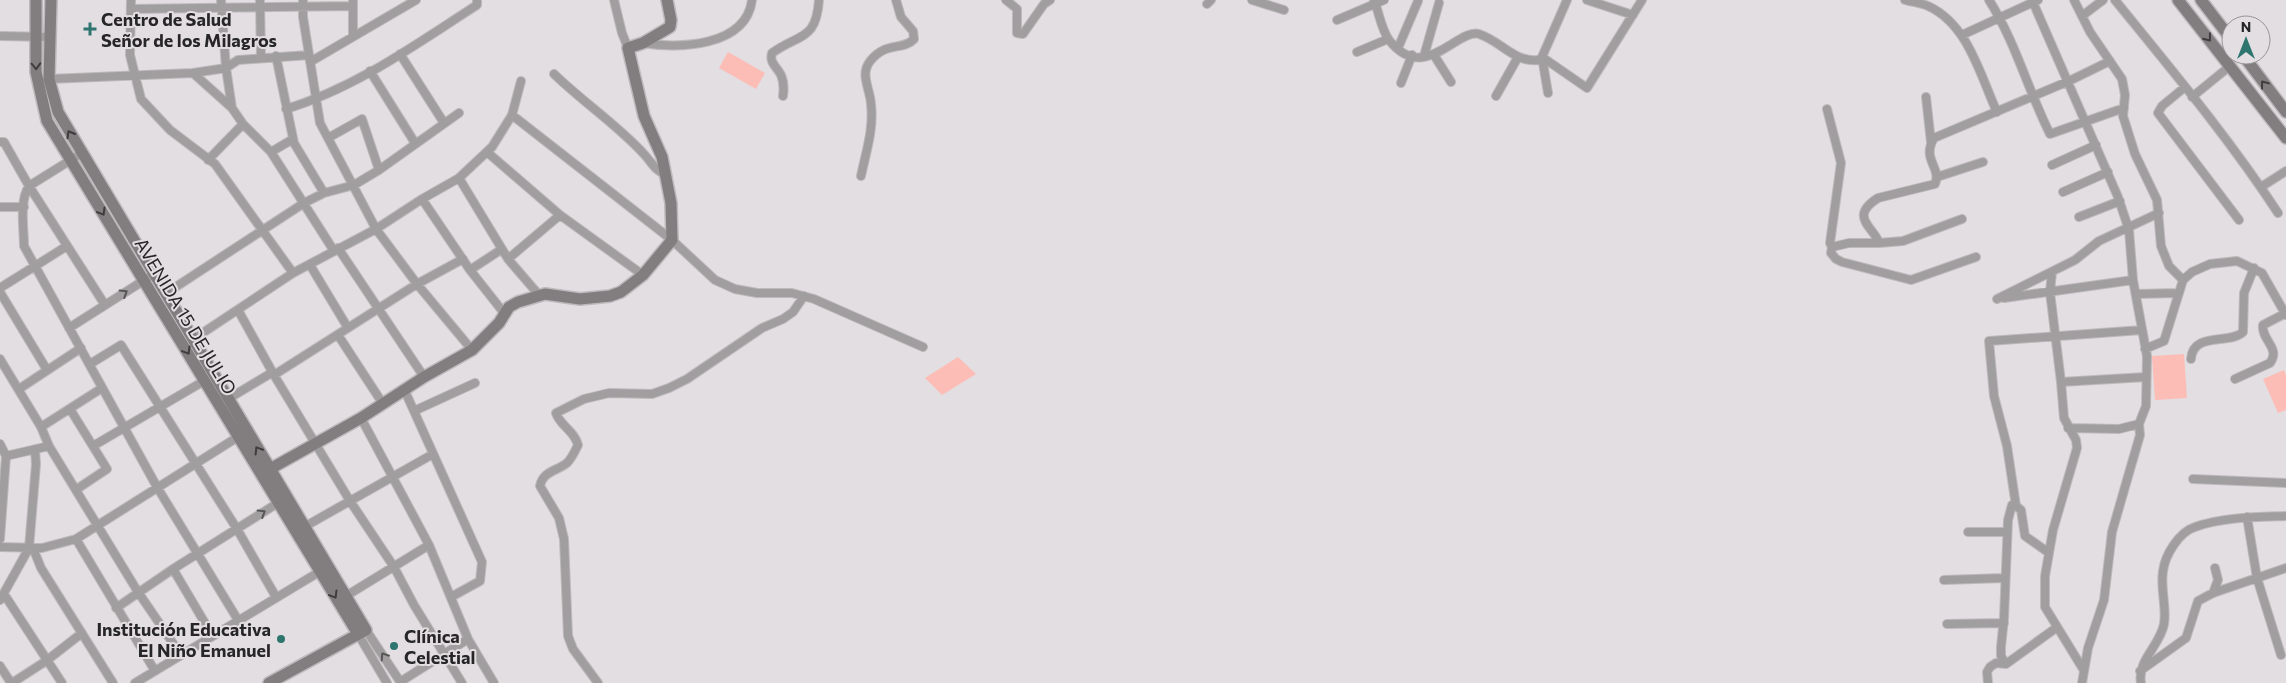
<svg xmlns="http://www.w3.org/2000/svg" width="2286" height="683" font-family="Commissioner,sans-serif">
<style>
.green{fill:#fbbdb5}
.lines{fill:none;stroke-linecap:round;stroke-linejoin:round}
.street-casing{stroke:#bdb9bd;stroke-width:10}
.secondary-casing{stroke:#bdb9bd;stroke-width:14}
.street{stroke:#a09e9f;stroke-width:8}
.secondary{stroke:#827e7f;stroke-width:11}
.oneway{stroke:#3e3c3d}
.oneway2{stroke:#575657}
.poi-dot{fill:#2d756e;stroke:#e3dee2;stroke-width:2}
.labels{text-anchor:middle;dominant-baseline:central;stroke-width:4;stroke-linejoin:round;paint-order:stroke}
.poi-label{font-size:18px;font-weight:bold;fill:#272627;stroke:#e3dee2;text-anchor:start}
.street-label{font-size:18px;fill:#272627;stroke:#e3dee2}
</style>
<rect width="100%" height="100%" fill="#e3dee2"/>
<path class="green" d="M728,52L765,73L756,89L719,68Z
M2184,354L2187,398L2155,400L2152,356Z
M958,357L976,374L942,395L925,378Z
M2284,370L2286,375V410L2278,413L2263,379Z"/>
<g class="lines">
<g class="street-casing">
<path id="street" d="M131,0L130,55L141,99L170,130L215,164L293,273
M221,0L226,68L232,108
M260,0L261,57
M303,0V17L320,123L376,229L417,284L472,350
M353,0V36
M614,0L622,33L628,48
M1006,0L1017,9V33L1023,34L1044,4L1050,0
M1252,0L1284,10
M1374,0C1379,12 1381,29 1389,40C1424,85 1457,28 1479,34C1501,41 1514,63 1539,60L1542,57L1567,0
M1587,0L1633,15
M1905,0C1912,2 1921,3 1928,6C1968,24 1980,75 1997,112
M1989,0C2015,41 2028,90 2050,134L2124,108
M2032,0L2118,197L2129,230L2133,280L2147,356L2146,406L2139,424L2119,429L2068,428
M2074,0L2090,32L2122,79L2125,95L2123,116L2135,154L2157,200L2161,246L2169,266L2183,280
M2115,0C2171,69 2229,138 2278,213
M1207,4L1211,0
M131,9L353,6
M2082,16L2103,0
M1337,20L1384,0
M1962,35L2038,0
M0,36L51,37
M643,43C678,49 746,47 752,0
M1398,48L1418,1
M1357,52L1388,39
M400,54L444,123
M1434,55L1451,82
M276,56L294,143L324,193
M1424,56L1439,3
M1542,57L1587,88L1642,0
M1542,57L1548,93
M310,62L416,0
M370,71L415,143
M193,73L232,108L243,124L271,152L334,251
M554,74C583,102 616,124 643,153C651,161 654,170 665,174
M49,79L193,73L226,68L238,60L309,55
M1401,83L1412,55
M2185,87L2162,106L2158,113L2239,220
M783,96C784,89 784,82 781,75C777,67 769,63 772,53C800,33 816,41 819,0
M1496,96L1518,57
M1926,97L1931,142
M2192,97L2230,66
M286,109C356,88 416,44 477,5V0
M1827,109L1841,163L1830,243L1832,247
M512,115L672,240L715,280L735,289L757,293H792L814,299L923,347
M328,138L362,119L379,170
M0,142H4L29,186L105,305
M271,152L293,139
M487,152L560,215L643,275
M82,153L29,186C19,201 24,229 24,246L157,487L238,620
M208,160L243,124
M2052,165L2096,145
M861,176C866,152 874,129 871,104C870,88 859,74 871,60C887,41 903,51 914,39L913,31L901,17L896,0
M1937,177L1983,162
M459,178L508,259L539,295
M2261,187L2286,171
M2063,192L2108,172
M422,199L470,270L504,313
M0,207H24
M2079,217L2120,201
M1962,219L1903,241L1879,243C1874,227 1848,217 1878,198L1935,184C1942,167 1921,160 1934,138L2069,81L2110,61
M1879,243H1849L1832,247L1831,253L1836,259L1842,262L1911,280L1976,257
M338,248L424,377
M508,259L560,215
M310,265L348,328
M470,270L502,249
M2052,272L2050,292L2061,382L2064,418L2076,440L2077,448L2053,530L2045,576V607L2083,669
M0,288L67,246
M0,292L47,370
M165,294L304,203L324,193L354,185L379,170L459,113
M2136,294L2178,293
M2004,298L2133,280
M1997,299L2075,260L2099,241L2159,213
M238,310L274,375L350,501L394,567L414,605L462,683
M69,328L154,274
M338,335L383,404
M192,340L293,273L376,229L422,199L459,178L492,147L512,115L521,81
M2145,349L2164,341L2183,280L2192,272L2210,264L2237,261L2262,273L2286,315
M0,359L41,427L49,446L138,592L181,655
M2191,359C2193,331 2230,345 2243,332L2244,293L2254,268
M90,364L121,345L237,529L276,597
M274,375L417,284L463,259
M2235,379L2270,363C2281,348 2261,340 2263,325L2286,313
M2061,382L2146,377
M19,389L81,348
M404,389L482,562L480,581L451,597
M228,399L273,372
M70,409L107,469L77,489
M414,411L475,383
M361,418L429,545L468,639L494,683
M41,427L102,388
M0,444L6,456L0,539
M93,446L204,381
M6,456L49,446
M2193,479L2286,483
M2016,506L2007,446L1994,396L1989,341L2142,330
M2247,517L2257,578L2281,655
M304,527L433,454
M1968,532H2007
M76,539L155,671
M0,547L42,548L76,539L241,435
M33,548L41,568L113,683
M173,569L212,635
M1944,580L2004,578
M2213,593L2218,580L2215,568
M4,594L62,683
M346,596L429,545
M0,600L29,548L36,464L35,450
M116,608L173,569L281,501
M1947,624L2004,623
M366,630L401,683
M358,634L387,683
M2006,664L2001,656V647L2004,618L2008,520L2012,505L2016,506L2021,510L2025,536L2049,553
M0,666L11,683
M2140,671L2186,638L2198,601L2213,593L2286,568
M400,682L468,639
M12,683L46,661L82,633
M135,683L324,569
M598,683L573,649L568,636L564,539L559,518L540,486C543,471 557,471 567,463C572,458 575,451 578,445C574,430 560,426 556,413L584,399L609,393L652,394L669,388L687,379L762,328L783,319L793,312L804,296
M1988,683L1987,672L1990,667L1996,663L2006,664L2056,628
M2082,683L2088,648L2104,600L2112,532L2140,435L2139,424
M2141,683C2137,660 2160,646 2164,624C2167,607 2160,589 2163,571C2165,555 2179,532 2195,527C2222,517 2258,517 2286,516"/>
</g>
<g class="secondary-casing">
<path id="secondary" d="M36,0V72L47,121L358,634
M51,0L49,79L58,112L366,630L269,683
M2178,0L2286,138
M2201,0L2231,39
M2243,55L2286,112
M270,469L361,418L424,377L472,350L499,323L509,307L518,302L545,294L580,299L610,296L621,292L643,275L672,240L671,203L662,157L644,116L628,48L643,43L670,27L671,20L667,0"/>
</g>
<use href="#street" class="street"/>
<use href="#secondary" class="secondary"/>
</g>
<defs><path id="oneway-chevron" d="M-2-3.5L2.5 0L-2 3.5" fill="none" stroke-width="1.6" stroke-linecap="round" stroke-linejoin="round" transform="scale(1.25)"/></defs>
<g class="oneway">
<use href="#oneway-chevron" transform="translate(2208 38) rotate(52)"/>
<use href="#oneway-chevron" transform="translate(36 66) rotate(88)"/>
<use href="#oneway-chevron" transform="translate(2264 84) rotate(-127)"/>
<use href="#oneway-chevron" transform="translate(70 134) rotate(-120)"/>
<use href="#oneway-chevron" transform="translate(102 212) rotate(59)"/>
<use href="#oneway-chevron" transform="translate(187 351) rotate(59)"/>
<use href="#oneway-chevron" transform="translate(258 450) rotate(-122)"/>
<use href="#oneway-chevron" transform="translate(334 595) rotate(59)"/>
</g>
<g class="oneway2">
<use href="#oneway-chevron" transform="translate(124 293) rotate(-32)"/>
<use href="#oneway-chevron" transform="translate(262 513) rotate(-32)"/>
<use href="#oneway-chevron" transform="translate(384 656) rotate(-123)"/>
</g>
<g class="poi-dot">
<path d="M87.5 21.5h5v5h5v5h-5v5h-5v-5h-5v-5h5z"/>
<circle cx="281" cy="639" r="5"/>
<circle cx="394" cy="646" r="5"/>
</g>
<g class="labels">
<g class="poi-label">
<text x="101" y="19">Centro de Salud<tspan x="101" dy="21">Señor de los Milagros</tspan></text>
<text x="271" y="629" text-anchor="end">Institución Educativa<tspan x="271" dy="21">El Niño Emanuel</tspan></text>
<text x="404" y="636">Clínica<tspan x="404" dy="21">Celestial</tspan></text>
</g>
<g class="street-label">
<text transform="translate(186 316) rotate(59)">AVENIDA 15 DE JULIO</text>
</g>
</g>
<g transform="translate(2246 40)"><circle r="24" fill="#e3dee2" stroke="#989497"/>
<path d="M0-4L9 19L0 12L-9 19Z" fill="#2d756e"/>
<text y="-8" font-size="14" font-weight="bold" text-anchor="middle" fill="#272627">N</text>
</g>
</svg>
